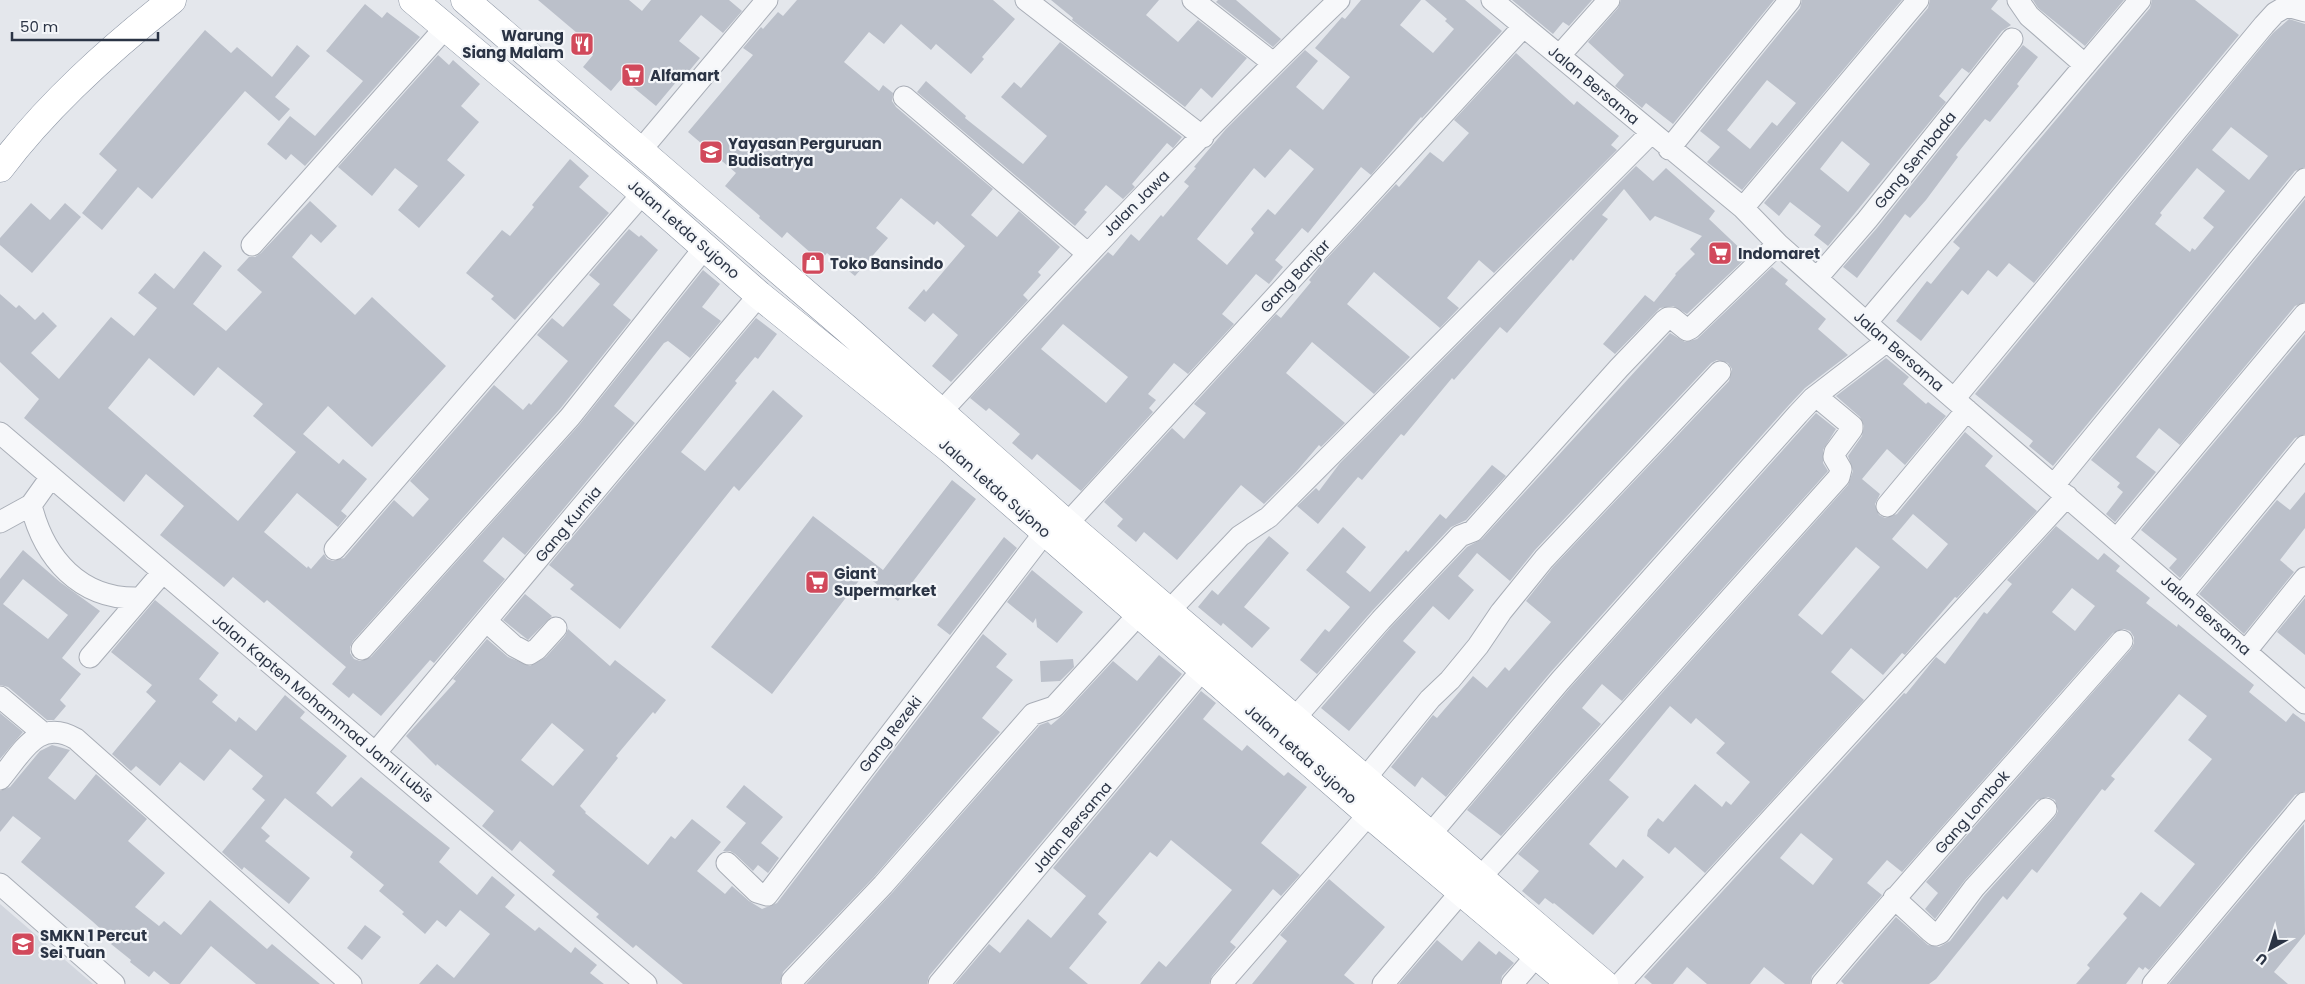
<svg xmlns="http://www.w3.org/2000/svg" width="2305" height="984" font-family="Poppins,sans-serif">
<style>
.built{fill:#d2d6de}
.building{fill:#bbc0ca;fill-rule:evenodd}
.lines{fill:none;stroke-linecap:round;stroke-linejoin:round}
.minor-casing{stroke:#a9aeb7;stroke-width:23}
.trunk-casing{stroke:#8b94a3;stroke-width:29}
.motorway-casing{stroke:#8b94a3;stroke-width:29}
.minor{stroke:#f7f8fa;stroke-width:21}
.trunk{stroke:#fff;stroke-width:28}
.motorway{stroke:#fff;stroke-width:28}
.labels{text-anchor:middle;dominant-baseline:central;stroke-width:4.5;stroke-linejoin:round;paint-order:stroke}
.poi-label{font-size:15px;font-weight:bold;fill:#2b3445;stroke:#f4f6f9;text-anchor:start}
.street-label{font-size:15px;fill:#2b3445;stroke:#f4f6f9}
</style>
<rect width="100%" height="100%" fill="#e4e7ec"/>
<path class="built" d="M0,904L93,984H0Z"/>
<path class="building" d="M538,0H629L642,11L651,0H729L742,11L723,33L701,15L679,41L700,58L684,77L682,75L656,106L622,78L611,91L583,67L593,55L572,38L577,33Z
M797,0H993L1015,19L982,57L984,59L971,74L936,44L931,50L901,24L884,44L869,32L844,62L879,91L883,85L893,93L892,101L896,107L993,189L971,215L997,237L1019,211L1060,247L1038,272L1041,275L1023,295L1028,300L951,382L932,366L958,335L933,313L925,322L908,308L924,289L926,292L965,246L937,221L934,225L901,198L876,228L888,238L855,276L827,253L820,261L787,232L782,238L759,218L760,216L725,186L736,173L688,132L753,55L743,48L761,27L763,29L778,12L783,16Z
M1051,0H1159L1146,15L1178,42L1198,20L1247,58L1212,98L1201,88L1185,107L1072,20L1073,18Z
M1218,0H1236L1281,39L1273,47L1216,2Z
M1361,0H1421L1400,25L1433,53L1454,29L1445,21L1447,19L1425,0H1465L1502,31L1422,118L1421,117L1371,175L1361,167L1308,233L1302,228L1275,260L1283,267L1269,284L1256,274L1222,314L1234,324L1188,374L1174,363L1148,394L1156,400L1149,408L1153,412L1081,491L1037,454L1032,460L1012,443L1020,434L989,408L986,411L970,398L1108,252L1113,256L1131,234L1139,241L1161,215L1163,217L1189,186L1184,182L1196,168L1194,167L1226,129L1305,50L1318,61L1296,87L1323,110L1350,77L1315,48L1342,17L1345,19ZM1290,149L1314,169L1275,215L1268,209L1251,229L1254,233L1227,265L1197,239L1254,168L1265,178ZM1063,324L1128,377L1106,403L1041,349Z
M1512,0H1592L1569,26L1563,22L1553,34Z
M1621,0H1774L1673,124L1646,103L1642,108L1615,86L1624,75L1588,42L1618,8Z
M1802,0H1902L1742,190L1707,162L1720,147L1700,131L1800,8ZM1767,80L1796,103L1777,126L1772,122L1750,149L1727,130Z
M1930,0H1998L1991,9L2011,25L2002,31L1969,73L1962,68L1939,96L1946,102L1828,246L1814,235L1821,226L1790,202L1779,216L1764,203L1928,8ZM1842,141L1870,164L1848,192L1820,169Z
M2033,0H2124L2085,46L2038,8Z
M2152,0H2195L2239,35L2034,283L2009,263L1997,277L1988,270L1968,295L1962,290L1921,341L1896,321L1927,281L1931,284L1960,248L1953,242L2150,8Z
M365,4L382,18L387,12L420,37L305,166L291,154L286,160L267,144L290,116L315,136L363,81L326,51Z
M2289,19L2305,24V167L2295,171L2053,466L2029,446L2033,441L1975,394L2273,33ZM2231,127L2268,156L2249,180L2212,150ZM2197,168L2225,191L2203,218L2214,227L2195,250L2192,248L2190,252L2155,224L2162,215L2160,213Z
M205,30L231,53L237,47L272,77L297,45L310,56L275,97L290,109L279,121L245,91L152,199L138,187L102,230L82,213L117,170L99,154Z
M1060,42L1182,137L1173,148L1167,143L1132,184L1135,187L1123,199L1106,185L1084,210L1087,212L1075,226L917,92L926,81L966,116L965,118L1023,164L1047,136L1001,97L1014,82L1021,88Z
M2023,45L2038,57L2017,84L2019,86L1990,122L1985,119L1956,155L1958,157L1926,200L1910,218L1905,214L1857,278L1843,267L1877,228Z
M1516,53L1574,105L1577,101L1619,136L1611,145L1617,150L1494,273L1479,260L1447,298L1459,308L1440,328L1374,272L1347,304L1410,357L1374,394L1312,342L1286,373L1345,423L1321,447L1319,445L1296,472L1264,504L1241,485L1177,560L1144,532L1136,542L1117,526L1123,519L1104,502L1172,428L1184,439L1206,413L1194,404L1276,314L1281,318L1311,282L1309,280L1320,266L1396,184L1399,187L1430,152L1443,162L1469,133L1454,120Z
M438,55L449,65L453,60L480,84L461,106L479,122L447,160L465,175L419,228L398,210L418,186L395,168L372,196L338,167Z
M570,159L589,176L579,187L609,213L515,320L491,299L494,296L466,273L502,230L510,236L534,207L532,205Z
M1636,166L1653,181L1666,168L1715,211L1709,219L1748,256L1687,314L1673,306L1660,308L1615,354L1603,344L1645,295L1654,302L1676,275L1675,274L1695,254L1690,249L1702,236L1655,216L1650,221L1624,189L1602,215L1608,219L1573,261L1571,259L1507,333L1500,327L1454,380L1452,378L1404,436L1401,434L1362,480L1358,477L1318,524L1297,506L1316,488L1319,491L1340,463Z
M2305,199V302L2295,306L2180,445L2159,428L2136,457L2156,472L2115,522L2106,514L2123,492L2117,487L2120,483L2091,460Z
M310,201L337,226L321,243L311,234L292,257L355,315L372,297L446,366L372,447L328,406L303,434L339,464L343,459L367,479L341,511L347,516L338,527L297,493L264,532L307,568L308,566L311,569L324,554L327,559L333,561L344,558L394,500L413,517L429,499L410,481L494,385L523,410L529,403L531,405L568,361L537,335L552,318L563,327L600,284L589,275L629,229L639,237L641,235L658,250L613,305L631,320L560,409L353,641L350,647V653L354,659L360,661L371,657L579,425L703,270L720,284L702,307L721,321L690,358L668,341L664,343L614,406L635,423L525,555L503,537L483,561L505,579L434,663L430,660L381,716L353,693L349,698L332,684L346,667L267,600L264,603L233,577L224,587L160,535L184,506L146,474L124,502L24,418L39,399L0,362V294L16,308L19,305L35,320L43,312L57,326L31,353L59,379L111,317L134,336L157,308L138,293L155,273L174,289L204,251L222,266L193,304L226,331L262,292L237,270L249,257H255L261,253ZM149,358L194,396L218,367L263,404L253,416L296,452L238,521L108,408Z
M31,203L50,220L65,203L81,217L32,273L0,245V238Z
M1772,267L1788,280L1785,284L1826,319L1818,329L1848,355L1805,388L1789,405L1550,673L1446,797L1422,777L1415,787L1391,767L1433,715L1437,718L1473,676L1487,688L1505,667L1509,671L1551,622L1526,601L1553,567L1729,381L1732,369L1728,363L1717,360L1711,363L1535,550L1510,581L1477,553L1458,576L1474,590L1449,620L1433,606L1403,641L1416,652L1349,731L1321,708L1390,628L1467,547L1482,539L1670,333L1685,342L1697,339Z
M756,318L777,334L758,359L755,357L735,381L737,383L681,452L705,471L773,390L803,416L739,491L734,486L620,629L570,589L574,585L549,565Z
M2305,334V434L2295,438L2180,578L2169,568L2177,559L2141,530Z
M1886,358L1909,377L1903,384L1926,404L1928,402L1946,416L1905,465L1887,449L1862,479L1880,494L1875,504L1879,515L1885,518L1897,514L1965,432L1993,456L1985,466L2037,511L1957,598L1955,597L1905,655L1902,653L1883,675L1851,648L1831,672L1864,700L1705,873L1675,847L1669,854L1647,836L1648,830L1658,818L1663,822L1695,784L1722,807L1726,801L1731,805L1750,782L1716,753L1725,743L1696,718L1691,724L1670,706L1609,780L1629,797L1589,844L1616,868L1623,859L1644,877L1593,935L1554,903L1553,904L1545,898L1539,905L1522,891L1539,871L1518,854L1848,485L1853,471L1848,456L1862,436L1864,426L1860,417L1836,396ZM1913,514L1948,544L1927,569L1892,539ZM1856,547L1880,567L1822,635L1798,615Z
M1816,413L1836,429L1823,450V463L1828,471L1622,701L1602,684L1582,708L1601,724L1501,836L1467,810L1569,689Z
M1492,465L1506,476L1466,520L1451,527L1372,611L1317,674L1300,660L1325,629L1329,632L1350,607L1306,570L1343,527L1366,547L1346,572L1370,592L1406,550L1408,552L1440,514L1446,519Z
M952,480L976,499L898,601L864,574L772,694L711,647L813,516L883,570Z
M2305,492V528L2280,560L2294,572L2244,634L2199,594L2277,500L2290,510Z
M2056,526L2098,560L2104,553L2120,566L2116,571L2150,598L2146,603L2177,627L2178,624L2254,685L2249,692L2286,722L2293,713L2305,722V791L2295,795L2149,970L2145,967L2143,970L2139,967L2126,984H2076L2090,968L2087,965L2127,918L2123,914L2141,892L2160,907L2195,864L2154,831L2212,759L2188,740L2207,716L2179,694L2111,776L2115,779L2105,791L2102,789L2037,873L2032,869L2007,900L2003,896L1936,979L1929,984H1844L1841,981L1896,917L1928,945L1939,947L1950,941L1984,896L2055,817L2058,811L2055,800L2048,797L2037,800L1965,880L1935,919L1925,909L1938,893L1926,882L2131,649L2134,643V637L2130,631L2124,629L2113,633L1902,872L1887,860L1867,883L1882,895L1812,976L1810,984H1785L1764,967L1750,984H1707L1687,967L1673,984H1652L1644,977L1904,693L1906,694L1936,657L1945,664L1984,612L1987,614L2012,584L2007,580ZM2072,588L2095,606L2075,631L2052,612ZM1801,833L1833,859L1813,885L1780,858Z
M1269,536L1289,553L1244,607L1270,628L1252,648L1223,623L1221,626L1198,607L1212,590L1218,595Z
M1004,537L1017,548L950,635L937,625Z
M23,550L60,582L100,611L62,658L81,674L60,700L66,706L54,720H47L8,687L0,685V579ZM23,579L68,615L48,639L3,604Z
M1032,570L1083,612L1057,643L1037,627L1036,618L1033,623L1007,602Z
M525,594L552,616L528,640L503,620Z
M2305,598V655L2277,632Z
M155,600L219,653L199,679L218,695L212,702L236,722L239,717L256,731L285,695L305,712L300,718L347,756L316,793L332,807L361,777L450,848L439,862L477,895L492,876L515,895L505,907L535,931L539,927L571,953L575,947L597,965L590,973L604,984H419L437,964L454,978L490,934L460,910L446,927L437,920L425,934L402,914L404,912L379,891L384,885L350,857L353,852L285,798L261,828L270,836L265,841L310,878L289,904L244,867L242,870L222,852L265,800L252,789L263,776L230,749L204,781L180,762L160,786L136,766L131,771L112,754L156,701L146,692L152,685L111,652Z
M568,629L610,666L615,660L666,700L655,714L653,712L616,756L618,758L580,806L586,812L585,813L648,865L671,836L675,839L692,819L721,842L697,871L725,894L732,886L749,901L762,909L777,903L983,634L1007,654L996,667L1013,680L982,718L1000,732L874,877L783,972L780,984H683L636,945L633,948L596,917L599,914L552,875L555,871L520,841L512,851L482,826L494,811L437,764L436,766L406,736L456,681L453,679L487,639L508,657L530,666L546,657L565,636ZM552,723L584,750L553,786L521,760Z
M1159,655L1182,674L929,976L927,984H806L892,893L1040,725L1048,722L1051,725L1063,715L1113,661L1137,681Z
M1073,659L1074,667L1060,681L1041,682L1040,661Z
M1201,691L1216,703L1203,719L1242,751L1247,745L1284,776L1288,772L1307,787L1261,843L1300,875L1281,896L1273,889L1230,942L1236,947L1212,976L1209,984H1140L1159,961L1166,967L1232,890L1171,840L1157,857L1150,852L1098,914L1107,922L1069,968L1088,984H955L989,944L1000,953L1028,919L1051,938L1086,896L1053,868Z
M0,713L23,732L0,759Z
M52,745L70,750L48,778L75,800L96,774L147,819L128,841L165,873L135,907L159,926L164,921L181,935L210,900L267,949L272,944L320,984H256L211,946L180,984H170L154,971L149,977L130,962L131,960L111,944L114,941L92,921L21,862L41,838L13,816L0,832V791L10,787L40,751Z
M744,785L783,817L761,843L779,858L768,873L758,865L753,871L735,854L730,851H723L746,823L726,807Z
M2304,824L2305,934L2274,972L2288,984H2169Z
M1329,879L1385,927L1344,975L1355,984H1252L1287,941L1280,935Z
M365,925L381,937L362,960L347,948Z
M1437,940L1462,961L1479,941L1496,955L1499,951L1514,963L1502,976L1500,984H1399Z"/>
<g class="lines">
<g class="minor-casing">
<path id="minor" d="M1026,0L1203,137
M1193,0L1273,63
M1492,0L1743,208L1778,244L1887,341L2305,703
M2018,0L2029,16L2085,65
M1560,55L1609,0
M904,97L1087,253
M1669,149L1790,0
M640,151L767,0
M1743,208L1918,0
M252,245L445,28
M1817,278L1867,220L2012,39
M1867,322L2140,0
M1954,399L2264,25L2275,13L2287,6L2305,11
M940,413C1070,272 1201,132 1339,0
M0,433L646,984
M2054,485L2305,179
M31,505C44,558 80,600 139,598
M1887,506L1967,410
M0,522L31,505L51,477
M1067,524L1523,27
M2117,539L2305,314
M335,549L643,193
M2182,595L2305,446
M1169,611L1240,536L1269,517L1651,133
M486,621L514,646L529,654L537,649L556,628
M362,649L570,417L705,247
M2246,651L2305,578
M90,657L163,572
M0,697L43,733
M1294,719L1381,620L1460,536L1473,531L1619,368L1664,321L1668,318H1672L1687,330L1691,328L1778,244
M376,752L759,295
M0,779C22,753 38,717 76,739L351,984
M1364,780L1430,699L1450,680L1478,646L1501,612L1544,559L1720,372
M1429,836L1560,681L1798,414L1813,398L1887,341
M727,863L757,892L767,895L1045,532
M1479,879L1839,477L1841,469L1834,457L1835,452L1852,429V426L1816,396
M0,884L114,984
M1894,898L1930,931L1935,935L1940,933L1974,888L2046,809
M792,981L883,885L1033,714L1054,707L1150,602
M939,984L1203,669
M1221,984L1369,814
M1383,984L1461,892
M1512,984L1537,955
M1620,984L2067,496
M1822,984C1919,868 2022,756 2122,641
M2153,984L2305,803"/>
</g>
<g class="trunk-casing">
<path id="trunk" d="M413,0L643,193L759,295L950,449L1369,814L1571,984
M465,0L847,329L1067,524L1604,984"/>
</g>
<g class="motorway-casing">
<path id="motorway" d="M0,168C48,104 110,49 172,0"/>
</g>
<use href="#minor" class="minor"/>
<use href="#trunk" class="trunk"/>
<use href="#motorway" class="motorway"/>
</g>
<defs>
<g id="restaurant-square" transform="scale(1.25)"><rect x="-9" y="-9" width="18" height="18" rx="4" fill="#d1495b" stroke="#f4f6f9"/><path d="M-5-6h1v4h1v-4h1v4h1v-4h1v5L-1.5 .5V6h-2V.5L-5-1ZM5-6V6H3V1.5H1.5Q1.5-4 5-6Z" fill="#fff"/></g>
<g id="supermarket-square" transform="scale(1.25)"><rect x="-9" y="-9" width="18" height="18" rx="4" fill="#d1495b" stroke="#f4f6f9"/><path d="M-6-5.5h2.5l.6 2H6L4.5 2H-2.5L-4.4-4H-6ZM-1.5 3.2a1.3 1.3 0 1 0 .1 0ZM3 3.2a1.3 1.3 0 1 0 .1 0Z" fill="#fff"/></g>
<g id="school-square" transform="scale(1.25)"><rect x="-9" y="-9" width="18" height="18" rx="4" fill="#d1495b" stroke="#f4f6f9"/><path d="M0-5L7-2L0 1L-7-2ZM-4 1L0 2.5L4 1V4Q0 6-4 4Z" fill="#fff"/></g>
<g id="shop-square" transform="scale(1.25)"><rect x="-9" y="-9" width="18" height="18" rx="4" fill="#d1495b" stroke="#f4f6f9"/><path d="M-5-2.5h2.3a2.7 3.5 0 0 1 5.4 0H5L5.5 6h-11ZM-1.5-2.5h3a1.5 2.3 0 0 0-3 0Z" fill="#fff"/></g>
</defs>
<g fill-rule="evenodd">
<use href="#restaurant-square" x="582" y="44"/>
<use href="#supermarket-square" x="633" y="75"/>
<use href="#school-square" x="711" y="152"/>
<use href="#supermarket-square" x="1720" y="253"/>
<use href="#shop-square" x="813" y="263"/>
<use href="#supermarket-square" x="817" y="582"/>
<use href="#school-square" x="23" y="944"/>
</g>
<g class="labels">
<g class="poi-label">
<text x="564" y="35" text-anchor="end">Warung<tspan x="564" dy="17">Siang Malam</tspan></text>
<text x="650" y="75">Alfamart</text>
<text x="728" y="143">Yayasan Perguruan<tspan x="728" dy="17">Budisatrya</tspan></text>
<text x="1738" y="253">Indomaret</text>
<text x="830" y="263">Toko Bansindo</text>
<text x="834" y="573">Giant<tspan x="834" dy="17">Supermarket</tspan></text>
<text x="40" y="935">SMKN 1 Percut<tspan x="40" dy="17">Sei Tuan</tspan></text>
</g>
<g class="street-label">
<text transform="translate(1594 85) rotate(40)">Jalan Bersama</text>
<text transform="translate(1915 160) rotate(-51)">Gang Sembada</text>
<text transform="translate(1136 203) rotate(-45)">Jalan Jawa</text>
<text transform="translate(684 229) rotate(41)">Jalan Letda Sujono</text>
<text transform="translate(1295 276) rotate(-47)">Gang Banjar</text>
<text transform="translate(1899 351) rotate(41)">Jalan Bersama</text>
<text transform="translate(995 488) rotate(41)">Jalan Letda Sujono</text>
<text transform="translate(568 524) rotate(-50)">Gang Kurnia</text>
<text transform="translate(2206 615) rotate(41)">Jalan Bersama</text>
<text transform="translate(323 708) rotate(40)">Jalan Kapten Mohammad Jamil Lubis</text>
<text transform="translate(890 734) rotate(-52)">Gang Rezeki</text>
<text transform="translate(1301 754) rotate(41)">Jalan Letda Sujono</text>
<text transform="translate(1972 812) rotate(-49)">Gang Lombok</text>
<text transform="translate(1072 827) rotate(-50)">Jalan Bersama</text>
</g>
</g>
<g transform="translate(2270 949) rotate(219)" stroke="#f4f6f9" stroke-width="4" paint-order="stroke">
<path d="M0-4L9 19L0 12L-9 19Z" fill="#2b3445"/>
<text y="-8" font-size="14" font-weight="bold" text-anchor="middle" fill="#2b3445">U</text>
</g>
<path d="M12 32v8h146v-8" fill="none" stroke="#2b3445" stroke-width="2.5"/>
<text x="20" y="32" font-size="15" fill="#2b3445" stroke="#f4f6f9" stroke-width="4" paint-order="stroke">50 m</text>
</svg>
